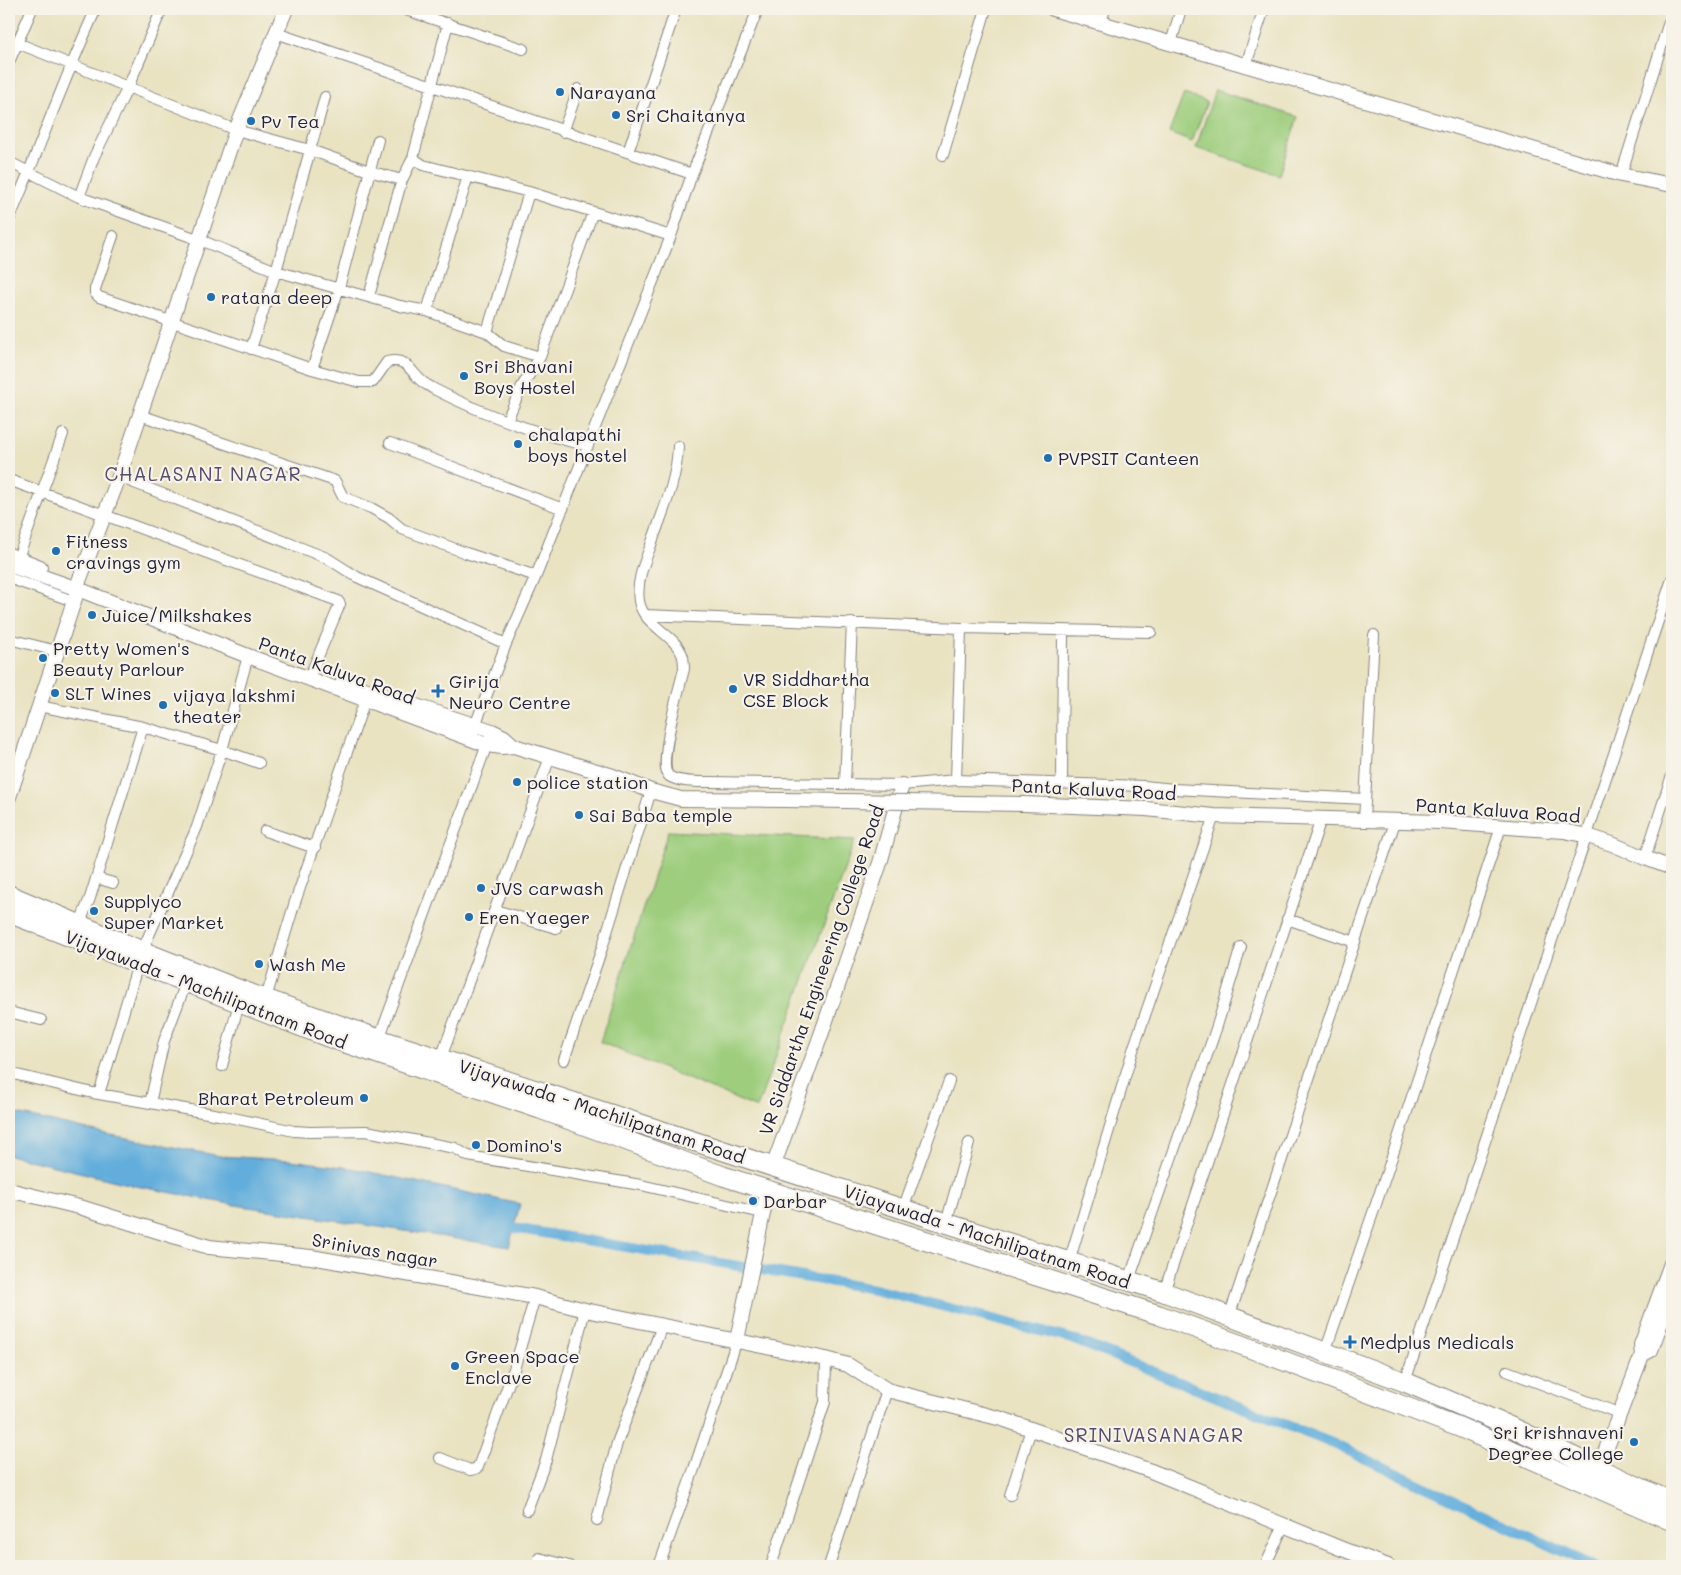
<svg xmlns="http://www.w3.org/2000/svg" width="1681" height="1575" font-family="Mali,sans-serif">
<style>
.green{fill:#9dcd7d;stroke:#60785c}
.water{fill:#62addb;stroke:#42688b}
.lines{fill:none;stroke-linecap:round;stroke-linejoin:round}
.canal{stroke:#62addb;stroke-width:10}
.street-casing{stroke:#86827e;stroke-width:12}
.secondary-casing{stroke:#86827e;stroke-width:16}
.highway-casing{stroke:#86827e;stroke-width:21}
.street{stroke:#fff;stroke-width:10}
.secondary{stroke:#fff;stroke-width:14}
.highway{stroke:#fff;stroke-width:19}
.secondary-bridge-casing{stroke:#86827e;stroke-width:16;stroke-linecap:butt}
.secondary-bridge{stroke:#fff;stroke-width:14}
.poi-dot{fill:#1f6fb2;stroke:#f7f3e8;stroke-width:2}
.labels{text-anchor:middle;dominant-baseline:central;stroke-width:4.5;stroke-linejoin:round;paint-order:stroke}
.poi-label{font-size:18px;fill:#22223b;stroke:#f7f3e8;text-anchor:start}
.street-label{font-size:18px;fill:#22223b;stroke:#f7f3e8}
.neighbourhood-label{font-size:19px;letter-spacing:1px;fill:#554c6e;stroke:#f7f3e8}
</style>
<rect width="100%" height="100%" fill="#f7f3e8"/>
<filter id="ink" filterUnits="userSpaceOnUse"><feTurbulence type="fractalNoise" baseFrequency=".02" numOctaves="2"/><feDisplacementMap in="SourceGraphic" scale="10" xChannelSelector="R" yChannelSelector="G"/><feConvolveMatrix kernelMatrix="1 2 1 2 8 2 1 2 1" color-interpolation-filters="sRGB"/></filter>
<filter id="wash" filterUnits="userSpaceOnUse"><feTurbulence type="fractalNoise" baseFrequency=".0096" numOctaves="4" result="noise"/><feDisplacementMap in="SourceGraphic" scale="20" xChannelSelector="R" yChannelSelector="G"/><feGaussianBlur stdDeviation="1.12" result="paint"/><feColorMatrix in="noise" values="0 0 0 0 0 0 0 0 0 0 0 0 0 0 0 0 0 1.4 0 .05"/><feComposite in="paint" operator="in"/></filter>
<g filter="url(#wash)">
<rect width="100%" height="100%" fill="#e9e3c2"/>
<path class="green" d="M1215,90L1298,117L1279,175L1196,148Z
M1184,94L1207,102L1192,142L1169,133Z
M668,831L855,840L757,1108L600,1042Z"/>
<path class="water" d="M9,1112L101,1133L220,1156L291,1160L351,1168L520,1204L509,1247L235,1205L136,1186L9,1155Z"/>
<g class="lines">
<path class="canal" d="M502,1226L874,1289L1072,1339L1334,1444L1594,1566"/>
</g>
</g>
<g filter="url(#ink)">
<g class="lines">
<g class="street-casing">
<path id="street" d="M403,9L523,49
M1101,23L1105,9
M276,33L692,174L671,236L536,576L506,644L473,731
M17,43L236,130L310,150L369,171L402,180L413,158L448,23
M1171,43L1181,9
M9,62L32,9
M1246,65L1264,9
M563,132L578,89
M628,152L676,9
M943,155L986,9
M413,158L423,165L529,192L671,236
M9,162L79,197L200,240L276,271L400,306L427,311L487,332
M692,174L758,9
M1621,175L1669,22
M529,192L487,332L504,346L540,357
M79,197L94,157L128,87L162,9
M9,220C39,150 64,78 96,9
M113,236L95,289V293L99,297L312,369L359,382H373L387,362C409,357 410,373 424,383C427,385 431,387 434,389C482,414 536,433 588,446
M369,296L402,180
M427,311L468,176
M251,349L276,271L325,97
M312,369L339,288L378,140
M140,415L335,481L343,497L371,508L389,518L402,529L466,553L536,576
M507,420L521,388L540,357L593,212
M390,443L563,509
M678,446C677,481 662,513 651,545C644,563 636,582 639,601C643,625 673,633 682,654C684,659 684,664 684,669C680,685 657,767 669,776C679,783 699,782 711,782L902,785L956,780L1144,786L1174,789L1365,799
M119,477L327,558L357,577L506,644
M9,480L338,601L340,604L312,671
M18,558L63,434
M9,578L73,601
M645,615L961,628L1151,632
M9,639L57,651
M39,706L143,727L222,750L259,763
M956,780L961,628
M845,783L852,623
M1062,783L1063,631
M1364,821L1374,635
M265,831L315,848
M1645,858L1672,775
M96,878L113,883
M495,910L556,928
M1287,919L1355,942
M79,925L90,898L143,727
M142,951L197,827L222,750L248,656
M266,998L294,905L365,700
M9,1012L41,1020
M379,1039L489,739
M441,1058L550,757
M564,1060L602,948L651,791
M222,1066L239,1003
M9,1073L93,1093L219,1115L294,1131L310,1132L366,1131L455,1148L468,1156L641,1185L762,1213
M99,1094L138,964
M150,1103L164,1041L186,983
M903,1209L949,1081
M946,1223L969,1143
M1069,1262L1134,1047L1214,816
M1129,1280L1217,1026L1241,947
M1164,1292L1321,819
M1229,1317L1395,822
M1325,1352L1387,1172L1501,827
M1507,1371L1621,1414
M1405,1382L1672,579
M440,1458L470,1470L475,1469L478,1467L514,1369L535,1297
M1010,1495L1031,1429
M527,1510L546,1460L585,1310
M597,1520L617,1443L662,1326
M539,1558L569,1566
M659,1566L694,1469L737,1340
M771,1566L825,1402L826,1359
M829,1566L887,1390
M1265,1566L1284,1525"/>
</g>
<g class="secondary-casing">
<path id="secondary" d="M1053,9L1621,175L1672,185
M9,555L40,567
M9,565L78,589L248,656L487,745L502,747L514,746L613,776L651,791L681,799L786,800
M343,682L492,731L504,737L514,746
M9,797L78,589L79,581L119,477L236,130L286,9
M1146,809L1214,816L1440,822L1564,831L1588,836L1612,844L1645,858L1672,868
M773,1167L822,1032L880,863L902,785
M9,1190L83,1208L209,1247L311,1257L535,1297L585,1310L826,1359L848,1365L887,1390L1002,1419L1031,1429L1151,1471L1342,1549L1388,1566
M737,1340L768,1189
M1642,1355L1651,1350L1672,1292
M1596,1476L1642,1355L1641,1345L1672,1261"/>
</g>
<g class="highway-casing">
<path id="highway" d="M9,895L142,951L243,991L379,1039L946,1223L1164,1292L1405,1382L1518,1430L1599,1469L1672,1502
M9,913L325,1036L540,1109L723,1176L1159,1315L1263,1353L1459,1427L1672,1521"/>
</g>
<use href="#street" class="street"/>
<use href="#secondary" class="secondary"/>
<use href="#highway" class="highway"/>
<g class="secondary-bridge-casing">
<path id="secondary-bridge" d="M786,800L1024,804L1146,809"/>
</g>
<use href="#secondary-bridge" class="secondary-bridge"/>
</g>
</g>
<g class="poi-dot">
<circle cx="560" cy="92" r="5"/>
<circle cx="616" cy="115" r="5"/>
<circle cx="251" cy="121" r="5"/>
<circle cx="211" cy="297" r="5"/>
<circle cx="464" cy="376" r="5"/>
<circle cx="518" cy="444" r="5"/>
<circle cx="1048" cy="458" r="5"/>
<circle cx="56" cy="551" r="5"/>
<circle cx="92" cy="615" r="5"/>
<circle cx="43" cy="658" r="5"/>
<circle cx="733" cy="689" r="5"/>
<path d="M435.5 683.5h5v5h5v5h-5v5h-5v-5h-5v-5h5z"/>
<circle cx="55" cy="693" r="5"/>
<circle cx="163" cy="705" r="5"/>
<circle cx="517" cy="782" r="5"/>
<circle cx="579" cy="815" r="5"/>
<circle cx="481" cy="888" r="5"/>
<circle cx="94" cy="911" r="5"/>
<circle cx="469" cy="917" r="5"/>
<circle cx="259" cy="964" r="5"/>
<circle cx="364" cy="1098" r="5"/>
<circle cx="476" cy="1145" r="5"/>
<circle cx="753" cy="1201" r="5"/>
<path d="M1347.5 1334.5h5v5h5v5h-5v5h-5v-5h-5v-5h5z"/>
<circle cx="455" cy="1366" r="5"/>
<circle cx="1634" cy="1442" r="5"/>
</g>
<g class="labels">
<g class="poi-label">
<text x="570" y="92">Narayana</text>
<text x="626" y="115">Sri Chaitanya</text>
<text x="261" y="121">Pv Tea</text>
<text x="221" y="297">ratana deep</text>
<text x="474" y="366">Sri Bhavani<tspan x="474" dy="21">Boys Hostel</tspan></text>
<text x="528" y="434">chalapathi<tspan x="528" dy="21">boys hostel</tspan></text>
<text x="1058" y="458">PVPSIT Canteen</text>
<text x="66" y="541">Fitness<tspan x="66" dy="21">cravings gym</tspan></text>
<text x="102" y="615">Juice/Milkshakes</text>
<text x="53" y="648">Pretty Women's<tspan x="53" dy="21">Beauty Parlour</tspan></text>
<text x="743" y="679">VR Siddhartha<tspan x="743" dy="21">CSE Block</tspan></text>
<text x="449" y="681">Girija<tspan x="449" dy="21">Neuro Centre</tspan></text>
<text x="65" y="693">SLT Wines</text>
<text x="173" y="695">vijaya lakshmi<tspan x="173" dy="21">theater</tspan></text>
<text x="527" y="782">police station</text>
<text x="589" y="815">Sai Baba temple</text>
<text x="491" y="888">JVS carwash</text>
<text x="104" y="901">Supplyco<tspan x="104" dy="21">Super Market</tspan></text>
<text x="479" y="917">Eren Yaeger</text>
<text x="269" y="964">Wash Me</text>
<text x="354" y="1098" text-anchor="end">Bharat Petroleum</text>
<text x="486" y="1145">Domino's</text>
<text x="763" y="1201">Darbar</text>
<text x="1360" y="1342">Medplus Medicals</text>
<text x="465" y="1356">Green Space<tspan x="465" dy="21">Enclave</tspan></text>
<text x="1624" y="1432" text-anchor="end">Sri krishnaveni<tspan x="1624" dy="21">Degree College</tspan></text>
</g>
<g class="street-label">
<text transform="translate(337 670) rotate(20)">Panta Kaluva Road</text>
<text transform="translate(1094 789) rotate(3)">Panta Kaluva Road</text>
<text transform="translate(1498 810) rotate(4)">Panta Kaluva Road</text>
<text transform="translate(821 970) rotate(-71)">VR Siddartha Engineering College Road</text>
<text transform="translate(206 989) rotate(21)">Vijayawada - Machilipatnam Road</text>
<text transform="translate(602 1111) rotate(18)">Vijayawada - Machilipatnam Road</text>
<text transform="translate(987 1236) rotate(18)">Vijayawada - Machilipatnam Road</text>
<text transform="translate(375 1250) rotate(10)">Srinivas nagar</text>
</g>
<g class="neighbourhood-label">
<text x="203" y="473">CHALASANI NAGAR</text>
<text x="1154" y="1434">SRINIVASANAGAR</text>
</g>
</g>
<rect width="1681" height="1575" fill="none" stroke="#f7f3e8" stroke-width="30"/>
</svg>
